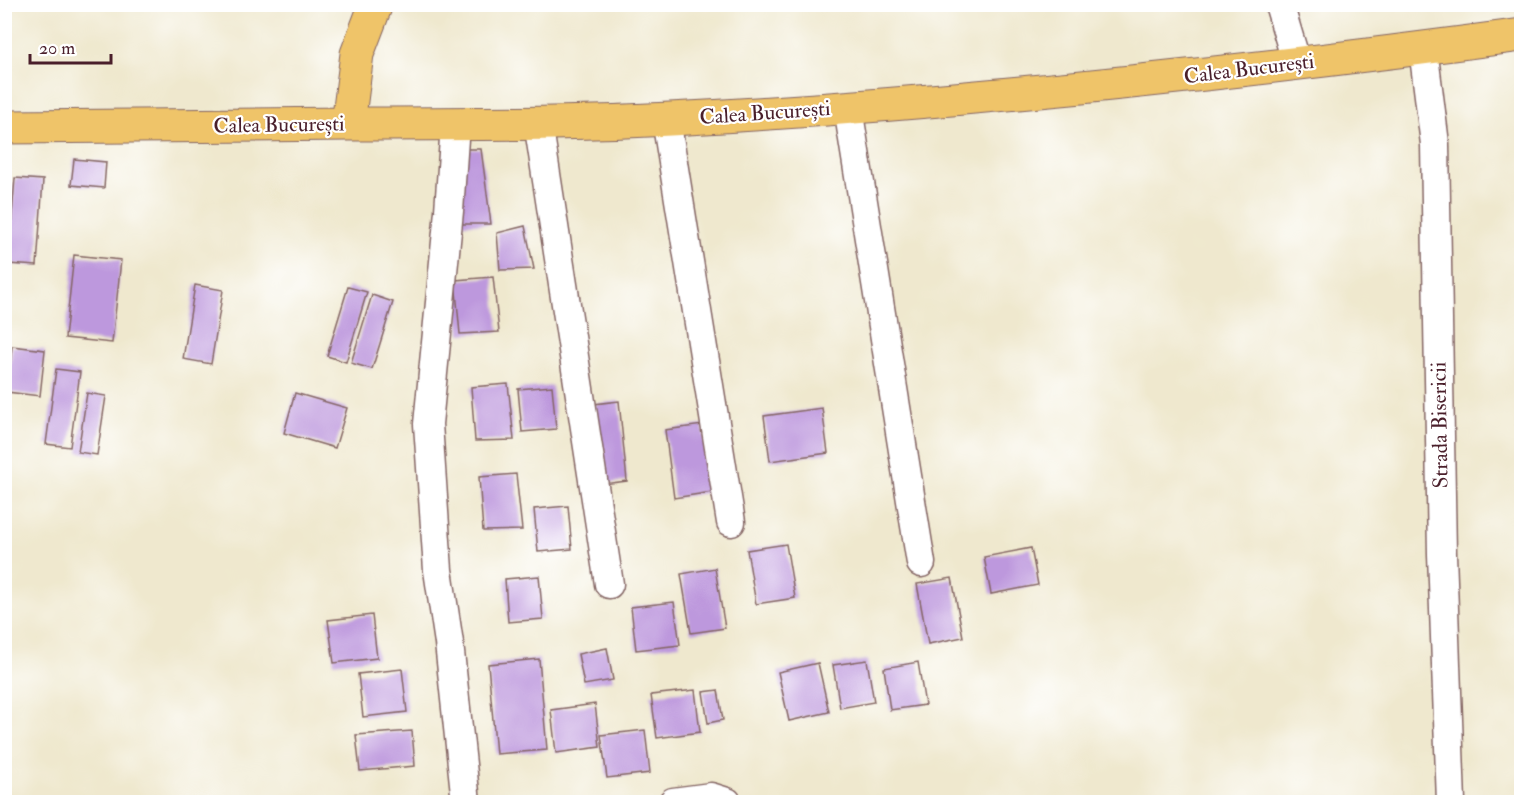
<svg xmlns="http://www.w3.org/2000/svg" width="1526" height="807" font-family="'IM FELL Double Pica',serif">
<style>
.building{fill:#bd98dd}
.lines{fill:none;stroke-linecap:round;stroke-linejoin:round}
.minor-casing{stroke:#846564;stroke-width:31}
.major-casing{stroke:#846564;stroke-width:35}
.minor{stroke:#fff;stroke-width:28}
.major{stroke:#efc469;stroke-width:33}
.labels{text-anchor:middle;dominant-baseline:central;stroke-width:4.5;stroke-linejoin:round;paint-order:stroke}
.street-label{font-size:21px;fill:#4a1f2b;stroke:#fff}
</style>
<rect width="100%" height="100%" fill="#fff"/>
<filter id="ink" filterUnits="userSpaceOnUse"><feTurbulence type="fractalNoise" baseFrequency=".0167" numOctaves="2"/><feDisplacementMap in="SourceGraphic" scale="12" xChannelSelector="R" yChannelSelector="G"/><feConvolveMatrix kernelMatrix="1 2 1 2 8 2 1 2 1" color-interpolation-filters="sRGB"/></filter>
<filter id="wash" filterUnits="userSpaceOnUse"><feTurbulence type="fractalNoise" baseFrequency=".008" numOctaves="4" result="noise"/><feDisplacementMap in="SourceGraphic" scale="24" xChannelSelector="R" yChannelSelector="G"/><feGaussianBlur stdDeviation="1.35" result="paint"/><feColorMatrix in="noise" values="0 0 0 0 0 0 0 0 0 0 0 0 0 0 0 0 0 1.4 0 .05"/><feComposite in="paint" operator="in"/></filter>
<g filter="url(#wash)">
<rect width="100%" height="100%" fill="#efe8ce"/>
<g id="blocks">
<path class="building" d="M460,149H481L491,224H460Z
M74,159L106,162L104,188L71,185Z
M15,178L43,180L37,266L8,264Z
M525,226L534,269L500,270L497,233Z
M74,255L121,260L112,343L65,338Z
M493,277L499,332L460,334L455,280Z
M195,285L223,290L211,364L183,359Z
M348,287L367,292L346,362L327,356Z
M372,295L393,302L372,369L351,363Z
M12,346L45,350L40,396L7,392Z
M56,369L80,372L70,447L46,444Z
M508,384L514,440L475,441L471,387Z
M552,386L556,429L522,432L518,389Z
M87,393L106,396L97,455L78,452Z
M295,393L347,408L335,448L284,433Z
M619,401L627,481L603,484L594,404Z
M822,408L828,453L770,461L764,416Z
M703,425L712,492L674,498L665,430Z
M516,474L522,530L483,531L479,477Z
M568,506L572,549L538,552L534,509Z
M786,544L795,598L756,604L747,550Z
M1031,548L1038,585L991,594L984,557Z
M715,568L725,628L691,633L681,574Z
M539,576L543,619L508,622L505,579Z
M952,578L963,637L928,644L917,584Z
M674,602L680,645L636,650L631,607Z
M372,615L377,658L334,663L328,620Z
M607,648L613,680L584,685L578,654Z
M539,659L547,750L496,754L488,664Z
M867,660L874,702L840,708L833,665Z
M918,662L925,705L890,710L884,668Z
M818,663L829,712L789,721L778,672Z
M402,669L407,712L363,717L358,674Z
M695,690L700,732L657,738L651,695Z
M718,690L723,720L708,723L703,692Z
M595,704L600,747L556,753L551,710Z
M645,730L650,773L607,778L601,735Z
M412,731L415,766L360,771L356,735Z
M423,799L424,802H408V801Z"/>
</g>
</g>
<g filter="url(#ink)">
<use href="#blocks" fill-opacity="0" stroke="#846564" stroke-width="1.5"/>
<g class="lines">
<g class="minor-casing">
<path id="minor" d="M1279,4L1297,64
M1423,48L1435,144L1442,554L1451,802
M848,108L921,563
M666,119L731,522
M538,122L609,584
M455,124L449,211L428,424L438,570L449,643L466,802
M673,802L711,797L727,802"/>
</g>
<g class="major-casing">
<path id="major" d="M348,124L357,54L376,4
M4,127C119,127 234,125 349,124C455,123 563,125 670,119C955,104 1239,73 1522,35"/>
</g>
<use href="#minor" class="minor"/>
<use href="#major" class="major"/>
</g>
</g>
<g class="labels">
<g class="street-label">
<text transform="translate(1249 69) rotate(-7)">Calea București</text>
<text transform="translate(765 113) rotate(-4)">Calea București</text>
<text transform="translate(279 125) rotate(-1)">Calea București</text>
<text transform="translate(1440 425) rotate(-91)">Strada Bisericii</text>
</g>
</g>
<rect width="1526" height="807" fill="none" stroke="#fff" stroke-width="24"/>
<path d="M30 54v9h81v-9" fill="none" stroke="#4a1f2b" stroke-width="3"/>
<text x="39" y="54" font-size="18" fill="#4a1f2b" stroke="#ffffff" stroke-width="4.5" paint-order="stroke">20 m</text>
</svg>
